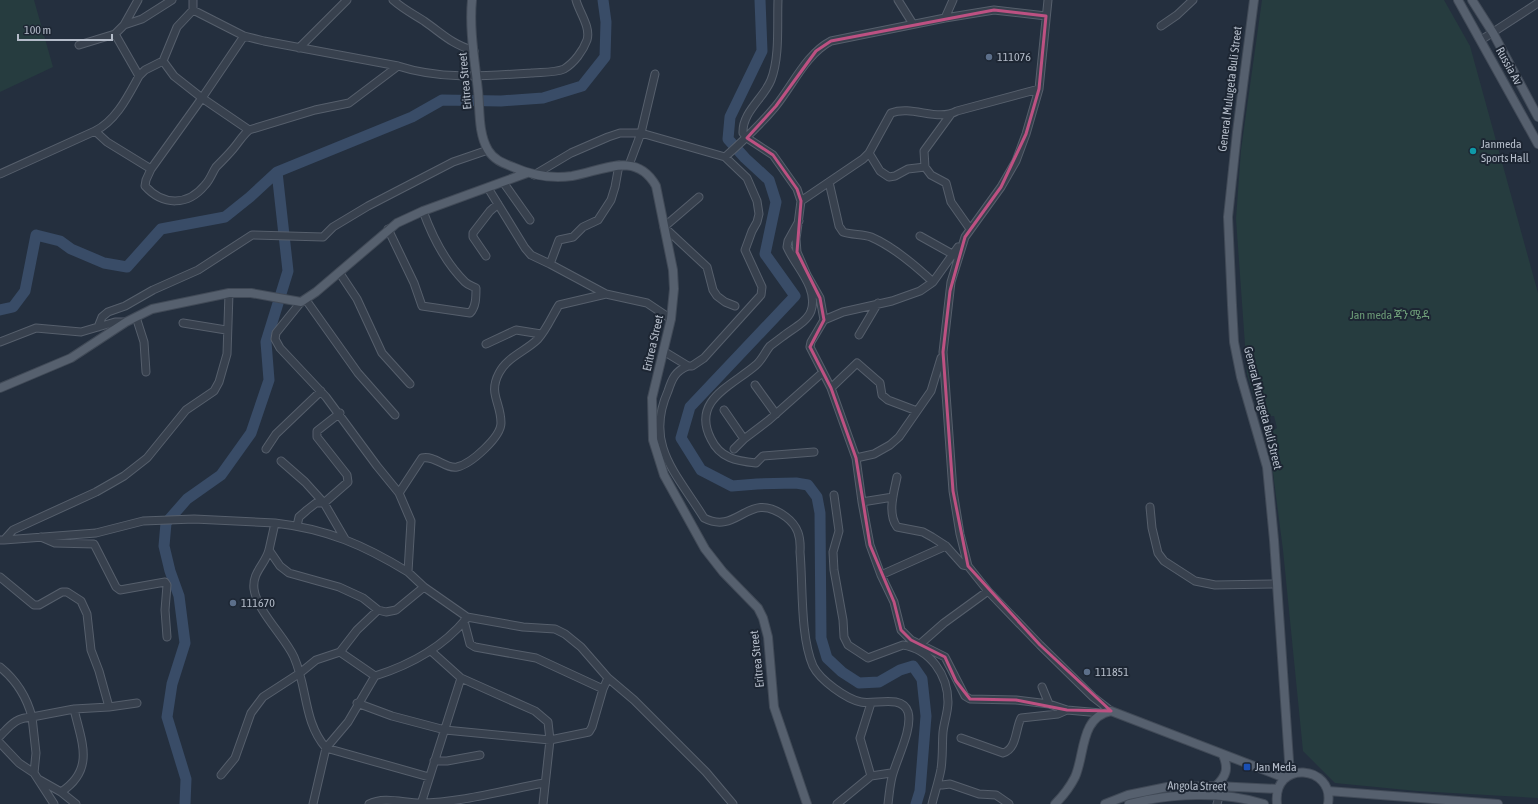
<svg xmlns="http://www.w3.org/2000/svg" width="1538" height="804" font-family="'Asap Condensed','Noto Sans Ethiopic',sans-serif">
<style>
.green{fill:#263c3f}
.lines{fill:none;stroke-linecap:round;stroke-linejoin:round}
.river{stroke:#394c67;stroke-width:11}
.minor-casing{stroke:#565f6c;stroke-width:9}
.major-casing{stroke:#414a57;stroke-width:10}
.minor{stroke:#38414e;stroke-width:7}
.major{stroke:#56606e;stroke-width:8}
.marked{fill:none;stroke:#bd5182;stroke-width:3;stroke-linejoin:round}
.service-dot{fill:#5c6f8a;stroke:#1d2633;stroke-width:1.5}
.culture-dot{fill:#0f9aa8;stroke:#1d2633;stroke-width:1.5}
.transit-dot{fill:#1a4fb4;stroke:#1d2633;stroke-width:1.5}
.labels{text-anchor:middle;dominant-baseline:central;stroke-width:4;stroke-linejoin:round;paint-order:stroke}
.poi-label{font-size:12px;fill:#b4bcc9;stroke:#1d2633;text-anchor:start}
.street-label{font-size:12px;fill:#b4bcc9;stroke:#1d2633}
.park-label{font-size:12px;fill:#6b9a76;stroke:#1d2633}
</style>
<rect width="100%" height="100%" fill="#242f3e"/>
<path class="green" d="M0,0H34L53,67L0,92Z
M1262,0H1444L1470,46L1538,293V798L1417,791L1335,783L1303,751L1283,550L1268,434L1277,428L1274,416L1260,417L1247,373L1236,219L1241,150Z"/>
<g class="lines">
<path class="river" d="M760,0L762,51L730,117L728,139L745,158L769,180L776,202L765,254L795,296L690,407L681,438L701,470L732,486L757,484L796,483L808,485L817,497L820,513L821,638L827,658L842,672L859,683L879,682L900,670L913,666L922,679L926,716L920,791L916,804
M0,310L13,307L25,291L36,235L60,241L71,249L104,263L127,267L161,229L225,217L250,197L277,172L412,117L442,100L501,101L543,98L582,86L605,57L606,22L603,0
M185,804L186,779L167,717L172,684L185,643L179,596L170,571L164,546L166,523L187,499L221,475L251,433L269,380L266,342L288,271L277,172"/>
<g class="minor-casing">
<path id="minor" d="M138,0L124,25L115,34L139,76C128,96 116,121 95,131L107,142L151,169L202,98L174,76L163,61L177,27L193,10L244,36L264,41L398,66C441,80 486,76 531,73C541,72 555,73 564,69C574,63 583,51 587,40C591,27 579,12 576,0
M193,0V10
M393,0C403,9 413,14 424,21C444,35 450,43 474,51
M778,0C777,24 780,57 771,80C764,98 742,112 743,133L747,138L773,155L797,189L801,201L796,239L797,252L807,275L820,298L824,320
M898,0L913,24
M1048,0L1039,89L1026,134L1016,161L1001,187L965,237L951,282L943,352L953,491L960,534L968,566L988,591L1040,645L1093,697L1111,711
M945,18L953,0
M124,25L142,19L172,0
M1161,26L1177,15L1193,0
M244,36L202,98L249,130L315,110L349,103L398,66
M1481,40L1538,3
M79,45L115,34
M299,48L347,0
M139,76L145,70L163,61
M951,114L924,151L925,167L931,175L946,183L951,202L970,229
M869,153L880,171L889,177L895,176L908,169L925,167
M725,157C743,141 760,125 775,107C793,85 806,54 831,41L945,18L994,10L1046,16
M629,165L641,133L655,74
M151,169L146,180L145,186C163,206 188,206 205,185C210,180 212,173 216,167C222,161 228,155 233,149C239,142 242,136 249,130
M0,174L95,131
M534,175L571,153L608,137L620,133H641L725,157L747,178L757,201L759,214L757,222L752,231L745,250L762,287L761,295L704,358L692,366H688L665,352
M503,182L530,220
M829,182L839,226L843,232C852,235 863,234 871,237C892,246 917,267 933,282
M488,188L525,248L531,255L550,264L559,240L573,237L583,227L598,220L611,200L615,187L619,165
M699,197L664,227L707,267L713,290L717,296L725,302L735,306
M801,201L863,159L869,153L891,113C913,105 937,122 957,111L1039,89
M799,221L788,241L787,247C795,266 819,288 811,311C807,322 792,329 782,337C778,340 774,343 770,346C765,352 762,360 756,365C732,386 691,400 711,439C720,458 736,461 756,463L763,456L814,452
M388,229L414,283L422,306L470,313C476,307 476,297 476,288C472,286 468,285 465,282C446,263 432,236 423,211
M920,236L954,255
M958,247L933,282L920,291L892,301L843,312L824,320L811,342L810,347L831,388L856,458L862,502L870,545L881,575L894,602L901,630L911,640L945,657L965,696L970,699L1016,700L1049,704L1067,710L1101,713
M486,256L473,237V233L490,211L498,204
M550,264L606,294L647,303L671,319
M339,272L357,299L382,353L410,384
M306,300L358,373L395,415
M301,302L276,333L275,339L280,348L326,397L377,466L399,493L411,521L408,572L424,587L467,617L523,627L555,629L565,634L581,647L608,678L634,700L706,772L733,804
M136,317L144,342L146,372
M183,323L226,330
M98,327L102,317L108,312L125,306L153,290L198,270L252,235L323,237L333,227L368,206L453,162L488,150
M859,335L878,303
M0,342L36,328L81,332L115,322H126
M486,344L516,330L541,334
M688,366C675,371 672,379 668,391C644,445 677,474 704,518C739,536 748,488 786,517C798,526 801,537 800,552C803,585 800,636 813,666C820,680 846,699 861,702C874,705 902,694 908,712C913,729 896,760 892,777C890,785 889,795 888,804
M755,385L776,414
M831,388L857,363L880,383L882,395L888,400L917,411
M724,410L744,439
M266,449L276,434L321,391
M734,449L744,439L769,420L822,373
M856,458L874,454L890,445L899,437L931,391L941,358
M281,461L305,482L324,503L345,539
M897,477C894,492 887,513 897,527L923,532L932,537L946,546L963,565L968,566
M399,493L422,458C435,455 445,469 457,467C471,464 501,437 501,423C501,402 488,394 499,373C507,357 526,351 538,339C547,329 552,316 559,305L606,294
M834,495L839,531L833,552L834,570L843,620L844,637L848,645L868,658L903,645C930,649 948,675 948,702C948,712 944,722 943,732C942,744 943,756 941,769C939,780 935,792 932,804
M862,502L893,497
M1150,507L1152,528L1158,553L1164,561L1195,581L1215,585L1277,584
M297,526L299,517L307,510L316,503H324L348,482L347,475L317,437V431L340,413
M41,537L55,543L94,544L116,587L120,590L165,582L167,585L165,610L167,637
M0,540H4L13,530L96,492L124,476L147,458L186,410L214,391L219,382L227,354L229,293
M4,540L96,533L143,521L194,519L275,523
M269,550L280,566L289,573L339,587L363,598L378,610L386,612L396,610L424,587
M881,575L946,546
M0,577L34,605H39L62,592H67L81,601L87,614L91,650L99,671L109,707L137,703
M464,621L470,644L475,647L536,658L603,689
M919,645L944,623L988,591
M431,651L461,678L535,711L548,722L550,740L543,804
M340,652L375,676C410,665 442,648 466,619
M0,667C16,680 27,698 32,717C15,718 11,725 0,736
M375,676L348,722L326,748C303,721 308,689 294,657C285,637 257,611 254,589C252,572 265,565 269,550C271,541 273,532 275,523C327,529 364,545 408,572
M1042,687L1049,704
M357,703L392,716L445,730L550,740L589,732L592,727L603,689L608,678
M871,703L860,738L871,776
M961,738L1003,753C1017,749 1015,730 1021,718L1058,714L1067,710
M0,743L19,763L34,773
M434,761H447L480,755
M221,775L235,758L251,713L263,697L300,673L316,660L340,652L357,630L378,610
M38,779L61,792C96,769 81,741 74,709
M942,785L950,784L979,794L996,795L1009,804
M61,792L76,804
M54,804L34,773L36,753L32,717L74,709L109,707
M313,804L326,748L429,777
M369,804C384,796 404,803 420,803C459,803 506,790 544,783
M421,804L461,678
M837,804L871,776L891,773
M1217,804L1219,797"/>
</g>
<g class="major-casing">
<path id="major" d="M472,0C469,29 475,62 478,91C480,110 478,133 488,150C494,160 503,163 513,167C531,175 551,179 572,176C602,171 636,150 656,186L673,270L674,289L671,319L652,398L653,440L664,475L705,549L723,572L758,608L763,618L768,637L774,707L807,804
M1254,0L1237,132L1228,217L1232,305L1234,342L1241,377L1267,467L1274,540L1290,775
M1458,0L1538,144
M1472,0L1493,33L1538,117
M0,388L71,358L126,322L152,309L229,293H251L301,302L316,292L397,223L423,211L527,173
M1216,786C1226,776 1229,769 1223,755
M1328,791L1498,804
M1055,804C1063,796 1070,787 1075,777C1085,755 1080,717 1111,711L1285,778
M1105,804L1128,795L1167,787L1216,786L1278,789
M1129,804C1171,793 1223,791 1264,804
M1277,804C1272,759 1335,765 1328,804"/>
</g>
<use href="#minor" class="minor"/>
<use href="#major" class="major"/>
</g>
<path class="marked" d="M994,10L1046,16L1039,89L1026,134L1001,187L965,237L950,291L943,352L953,491L968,566L1040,645L1111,711L1067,710L1016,700L970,699L956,681L945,657L911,640L901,630L894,602L870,545L856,458L831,388L810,347L824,320L820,298L797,252L801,201L797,189L773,155L747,138L776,106L816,51L831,41Z"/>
<g class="service-dot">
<circle cx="989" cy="57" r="4"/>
<circle cx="233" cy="603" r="4"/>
<circle cx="1087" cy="672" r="4"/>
</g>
<circle class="culture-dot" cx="1473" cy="151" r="4"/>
<rect class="transit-dot" x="1243" y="763" width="8" height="8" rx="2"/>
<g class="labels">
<g class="poi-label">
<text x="997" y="57">111076</text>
<text x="1481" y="144">Janmeda<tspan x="1481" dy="14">Sports Hall</tspan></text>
<text x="241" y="603">111670</text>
<text x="1095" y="672">111851</text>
<text x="1255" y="767">Jan Meda</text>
</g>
<g class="street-label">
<text transform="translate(1509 66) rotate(61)">Russia Av</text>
<text transform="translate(465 81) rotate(-95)">Eritrea Street</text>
<text transform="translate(1230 89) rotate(-83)">General Mulugeta Buli Street</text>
<text transform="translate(653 343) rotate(-77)">Eritrea Street</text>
<text transform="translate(1263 408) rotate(76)">General Mulugeta Buli Street</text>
<text transform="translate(757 659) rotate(-96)">Eritrea Street</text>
<text transform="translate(1197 786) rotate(1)">Angola Street</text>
</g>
<g class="park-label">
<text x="1390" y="315">Jan meda ጃን ሜዳ</text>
</g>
</g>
<path d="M18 34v6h94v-6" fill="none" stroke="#b4bcc9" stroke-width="2"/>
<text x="24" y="34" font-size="12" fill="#b4bcc9" stroke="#1d2633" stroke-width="3" paint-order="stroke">100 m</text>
</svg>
